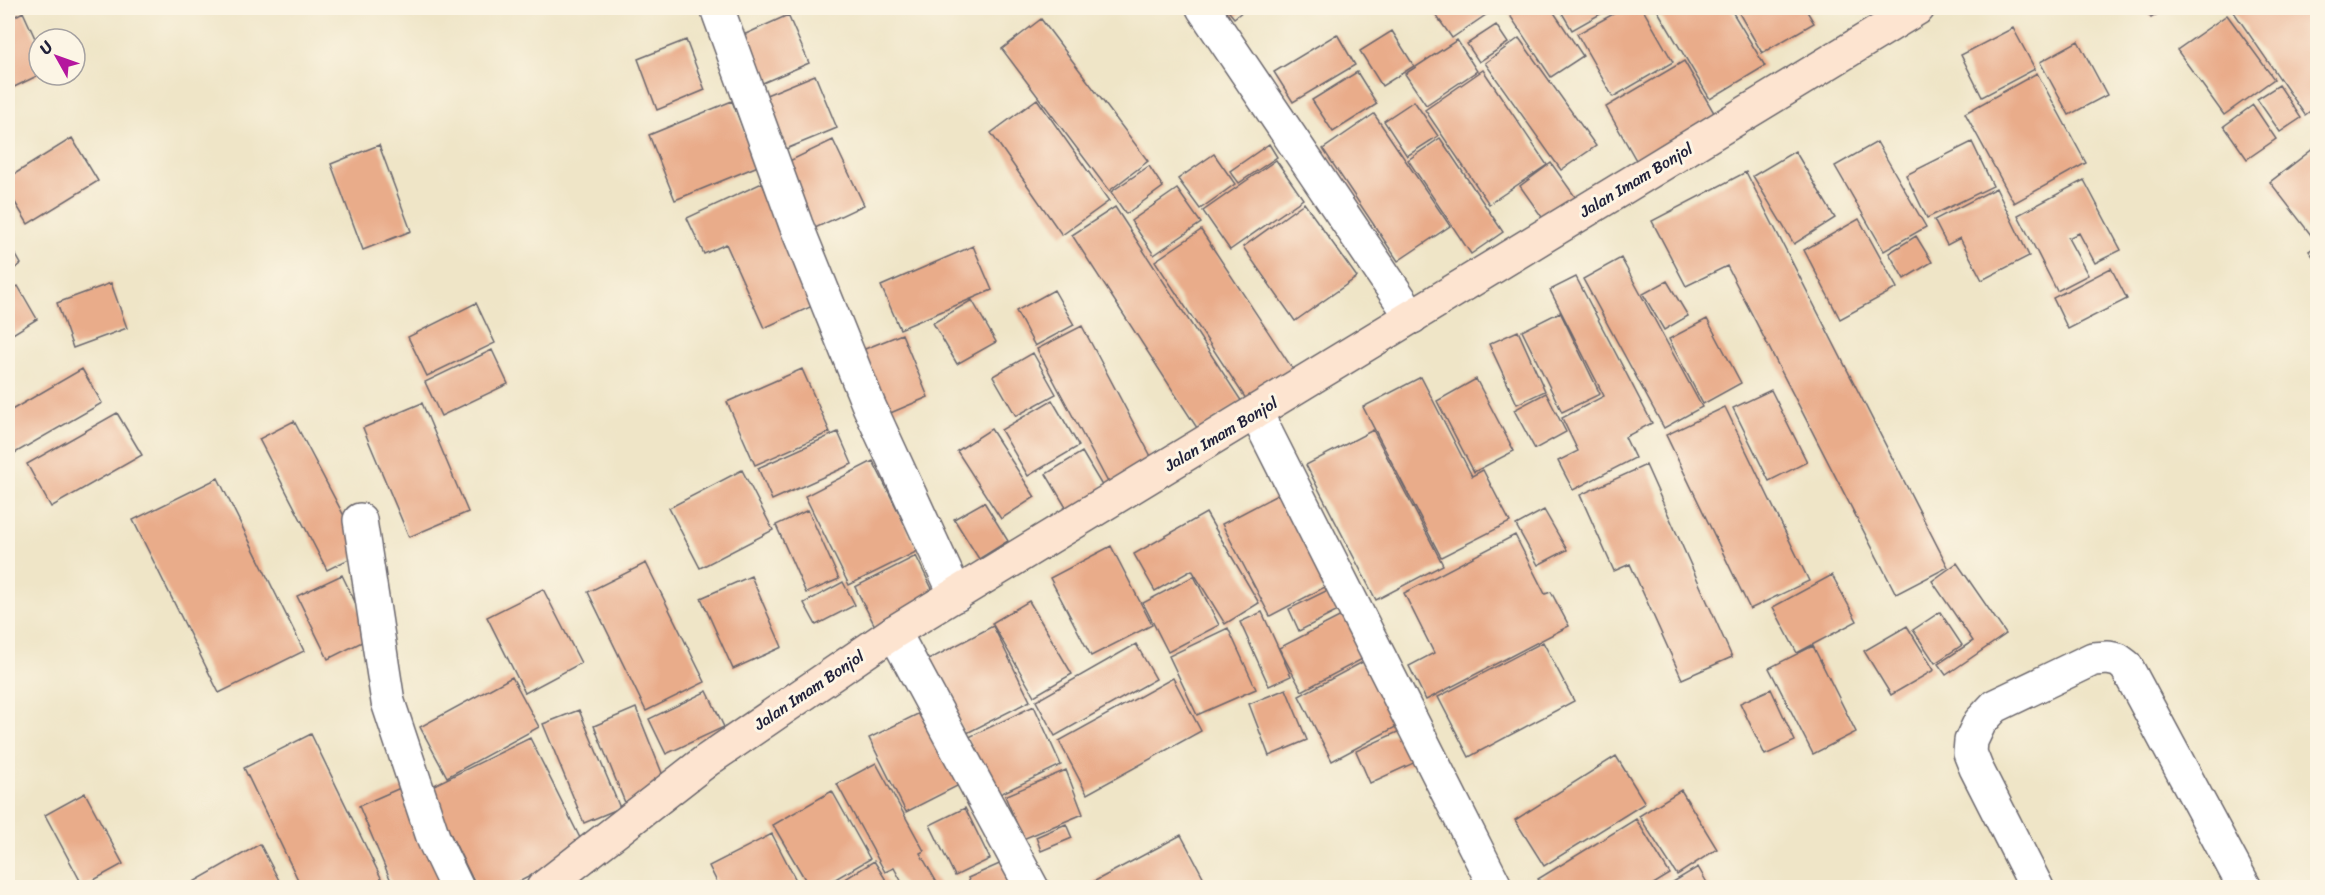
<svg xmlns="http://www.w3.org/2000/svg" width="2325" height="895" font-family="Sriracha,sans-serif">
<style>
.building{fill:#e9ac8a}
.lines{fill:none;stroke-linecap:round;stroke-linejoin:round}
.street-casing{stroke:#6a666c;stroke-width:36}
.secondary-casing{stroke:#6a666c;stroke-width:36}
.street{stroke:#fff;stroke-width:33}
.secondary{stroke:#fde4d0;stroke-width:33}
.labels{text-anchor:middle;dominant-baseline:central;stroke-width:6;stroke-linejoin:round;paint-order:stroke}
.street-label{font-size:16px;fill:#22223b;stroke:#fcf5e5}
</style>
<rect width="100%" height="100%" fill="#fcf5e5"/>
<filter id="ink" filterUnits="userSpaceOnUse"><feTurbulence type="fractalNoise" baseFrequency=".0167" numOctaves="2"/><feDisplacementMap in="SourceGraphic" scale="12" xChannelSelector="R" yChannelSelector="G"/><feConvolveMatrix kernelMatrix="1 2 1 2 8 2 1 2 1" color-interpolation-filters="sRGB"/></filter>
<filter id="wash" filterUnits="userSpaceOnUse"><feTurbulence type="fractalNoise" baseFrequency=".008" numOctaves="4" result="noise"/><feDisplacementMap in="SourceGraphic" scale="24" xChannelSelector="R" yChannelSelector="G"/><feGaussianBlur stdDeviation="1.35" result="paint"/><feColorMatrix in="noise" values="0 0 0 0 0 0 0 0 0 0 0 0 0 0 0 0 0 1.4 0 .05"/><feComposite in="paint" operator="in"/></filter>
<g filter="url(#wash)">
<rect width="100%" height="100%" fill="#efe5c7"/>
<g id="blocks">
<path class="building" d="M1226,8H1247L1234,18Z
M1431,8H1496L1452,38Z
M1505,8H1551L1583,56L1551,77Z
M1559,8H1611L1572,30Z
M1624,8H1642L1673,62L1613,97L1577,34Z
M1656,8H1730L1765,66L1710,99Z
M1736,8H1805L1814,23L1762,53Z
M2144,8H2167L2151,18Z
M2231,8H2318V116L2313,109L2305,115Z
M23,12L39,47V75L8,90V20Z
M788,15L809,63L758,85L737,38Z
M2227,15L2274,79L2224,115L2177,50Z
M1041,19L1148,161L1109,191L1002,49Z
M1496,25L1508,43L1479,62L1467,44Z
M2013,28L2035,69L1982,97L1961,55Z
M1392,31L1414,66L1382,86L1360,51Z
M1337,34L1355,65L1293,102L1274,72Z
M1519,38L1596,146L1561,170L1485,63Z
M686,40L705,90L657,110L638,59Z
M1457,40L1477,71L1426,105L1405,74Z
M2078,41L2107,95L2069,115L2040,62Z
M1684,61L1720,123L1641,169L1606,107Z
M1483,70L1547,165L1489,204L1425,110Z
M1357,72L1377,104L1333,132L1312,100Z
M2037,73L2086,163L2014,203L1965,113Z
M815,75L837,128L786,149L764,96Z
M2279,85L2301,118L2280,132L2257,99Z
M1037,99L1109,201L1062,235L991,133Z
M732,101L758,166L675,200L649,135Z
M1414,101L1438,136L1407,156L1384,121Z
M2253,105L2276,139L2247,159L2224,126Z
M1374,114L1450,226L1398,261L1323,149Z
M72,138L98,181L28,224L8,191V178Z
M1440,138L1503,232L1471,254L1408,160Z
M833,140L864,205L813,229L783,164Z
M1877,142L1926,227L1884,251L1835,166Z
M1972,142L1993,186L1927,218L1906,175Z
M1269,144L1277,157L1239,183L1230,171Z
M379,145L411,231L363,250L331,164Z
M2318,145V244L2270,182Z
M1795,151L1835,218L1794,244L1753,176Z
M1214,154L1235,184L1200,209L1178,179Z
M1276,160L1303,199L1230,250L1203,211Z
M1551,163L1576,198L1544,220L1520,186Z
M1149,166L1163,187L1126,214L1111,192Z
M1746,172L1948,567L1896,594L1727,266L1686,286L1652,221Z
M2084,180L2121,250L2095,263L2079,233L2068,238L2088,275L2057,291L2018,215Z
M762,183L817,304L764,328L726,244L704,254L687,218Z
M1996,188L2029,256L1982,280L1960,238L1947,245L1934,220Z
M1177,189L1201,223L1154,255L1131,221Z
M1304,203L1357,277L1295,321L1243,247Z
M1115,207L1242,402L1199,431L1072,235Z
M1859,219L1897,288L1840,319L1804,250Z
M1201,230L1294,371L1248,402L1155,261Z
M1916,236L1932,262L1904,279L1889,253Z
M8,241L21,264L8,273Z
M2318,245V263L2309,251Z
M973,246L992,290L900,329L881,286Z
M1621,258L1702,407L1664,428L1583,279Z
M2111,268L2127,299L2068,329L2053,298Z
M1576,277L1652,423L1625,437L1635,458L1573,490L1558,461L1578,451L1562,418L1604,396L1550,290Z
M1667,281L1688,316L1664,330L1643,294Z
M111,283L127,328L73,348L57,303Z
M18,286L37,319L8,337V293Z
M1054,290L1074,325L1035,346L1016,311Z
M972,300L996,342L957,364L933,323Z
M476,303L495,343L427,376L408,337Z
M1560,312L1600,394L1562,412L1522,331Z
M1707,319L1741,383L1703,404L1669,339Z
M1082,326L1154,462L1110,486L1037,349Z
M1518,331L1545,391L1517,404L1489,344Z
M902,334L928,397L881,417L855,353Z
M492,350L508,384L441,416L425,382Z
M1033,353L1056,394L1016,416L993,376Z
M82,369L102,403L8,457V412Z
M802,369L830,432L755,465L727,402Z
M1421,377L1472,476L1483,470L1510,522L1441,557L1363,407Z
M1476,379L1514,451L1474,472L1437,401Z
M1771,390L1807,462L1769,481L1733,408Z
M1546,393L1566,432L1535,449L1514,410Z
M1052,400L1079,446L1028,476L1001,430Z
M422,403L468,512L409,537L363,428Z
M1725,407L1809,581L1750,609L1666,435Z
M117,413L142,455L51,507L27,464Z
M294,421L363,552L327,570L259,439Z
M991,429L1035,497L1001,519L957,451Z
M1373,430L1443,565L1376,600L1306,465Z
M838,432L852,464L772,500L758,468Z
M1082,452L1107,494L1071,516L1046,474Z
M873,461L918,551L849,585L805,496Z
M1646,465L1732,657L1682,679L1630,564L1614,571L1580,495Z
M742,470L773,530L700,568L669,508Z
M218,478L304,651L219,693L133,520Z
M1279,494L1327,586L1270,616L1222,524Z
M984,502L1008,541L979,559L954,519Z
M808,510L839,579L806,593L776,525Z
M1544,510L1567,550L1538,565L1516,525Z
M1206,513L1259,603L1225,624L1192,570L1155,591L1134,554Z
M1515,535L1545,594L1551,592L1569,626L1426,700L1409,666L1434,653L1404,593Z
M1111,546L1152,625L1091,656L1050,578Z
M916,556L936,597L876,628L855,587Z
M646,563L705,682L646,711L588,592Z
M1957,563L2006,634L1946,675L1938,664L1973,641L1932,581Z
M342,575L372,637L328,659L297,596Z
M1832,575L1857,621L1797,653L1773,607Z
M751,576L782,647L733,669L701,598Z
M1194,576L1219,625L1168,652L1143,603Z
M843,582L855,605L816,625L804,603Z
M543,589L581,663L525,693L487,617Z
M1328,590L1338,611L1299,631L1289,609Z
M1029,601L1072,674L1034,696L992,623Z
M1262,612L1291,676L1269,686L1240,622Z
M1940,612L1962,645L1935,663L1913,630Z
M1347,613L1368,656L1302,691L1279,648Z
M993,626L1030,701L965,734L928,660Z
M1907,626L1934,670L1891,695L1864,651Z
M1228,628L1256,689L1197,715L1169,656Z
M1543,642L1574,701L1469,757L1438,697Z
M1136,644L1156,679L1055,736L1036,701Z
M1813,646L1856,732L1813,754L1769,668Z
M1372,657L1405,722L1332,761L1299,696Z
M512,677L539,727L447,777L420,727Z
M1173,678L1201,731L1087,794L1059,741Z
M1286,689L1307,740L1269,756L1249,704Z
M1771,689L1795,741L1765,755L1740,703Z
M707,691L724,727L666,754L649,719Z
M934,706L971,779L906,812L869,738Z
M1034,706L1061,765L994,797L967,738Z
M636,708L668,788L626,805L594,726Z
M579,710L620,808L584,823L543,724Z
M1404,729L1418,761L1370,783L1356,751Z
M311,734L386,888H302L244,768Z
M530,738L585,848L507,888H477L428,788Z
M1616,756L1645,803L1544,866L1515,820Z
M876,763L924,851L920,853L940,888H905L894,868L885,872L837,784Z
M1066,770L1083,814L1023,839L1005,796Z
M407,785L451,888H394L359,806Z
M1681,790L1717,849L1677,875L1639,816Z
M832,791L870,859L820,888H810L773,825Z
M85,793L123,864L83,886L45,815Z
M965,808L990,859L955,876L930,825Z
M1636,819L1670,874L1647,888H1544L1538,879Z
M1066,824L1072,838L1041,851L1036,837Z
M772,834L800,888H720L709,866Z
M1181,835L1209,888H1082Z
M260,844L283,888H192L190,884Z
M1013,858L1026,888H972L968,878Z
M874,861L891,888H831Z
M1698,867L1710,888H1663Z"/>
</g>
</g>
<g filter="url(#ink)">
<use href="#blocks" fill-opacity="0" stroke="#6a666c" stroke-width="1.5"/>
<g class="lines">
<g class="street-casing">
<path id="street" d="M717,8L796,225L869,406L956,595
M1203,8L1412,317
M1256,413L1496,888
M360,520L388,702L434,840L457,888
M894,632L1032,888
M2037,888L1976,768L1970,753L1971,741L1980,722L1995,706L2093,659L2108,658L2118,660L2126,666L2245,888"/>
</g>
<g class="secondary-casing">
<path id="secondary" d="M543,888L706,761L894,632L1918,8"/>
</g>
<use href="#street" class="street"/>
<use href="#secondary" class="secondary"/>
</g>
</g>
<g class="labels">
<g class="street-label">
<text transform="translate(1636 180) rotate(-31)">Jalan Imam Bonjol</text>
<text transform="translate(1221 434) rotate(-31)">Jalan Imam Bonjol</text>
<text transform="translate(809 690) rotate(-34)">Jalan Imam Bonjol</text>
</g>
</g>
<rect width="2325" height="895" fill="none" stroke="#fcf5e5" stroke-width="30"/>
<g transform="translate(57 57) rotate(310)"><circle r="28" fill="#fcf5e5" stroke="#a5a1a1" stroke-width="1.5"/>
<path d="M0-4.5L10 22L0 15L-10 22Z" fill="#b5179e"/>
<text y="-9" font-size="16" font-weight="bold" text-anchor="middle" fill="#22223b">U</text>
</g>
</svg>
